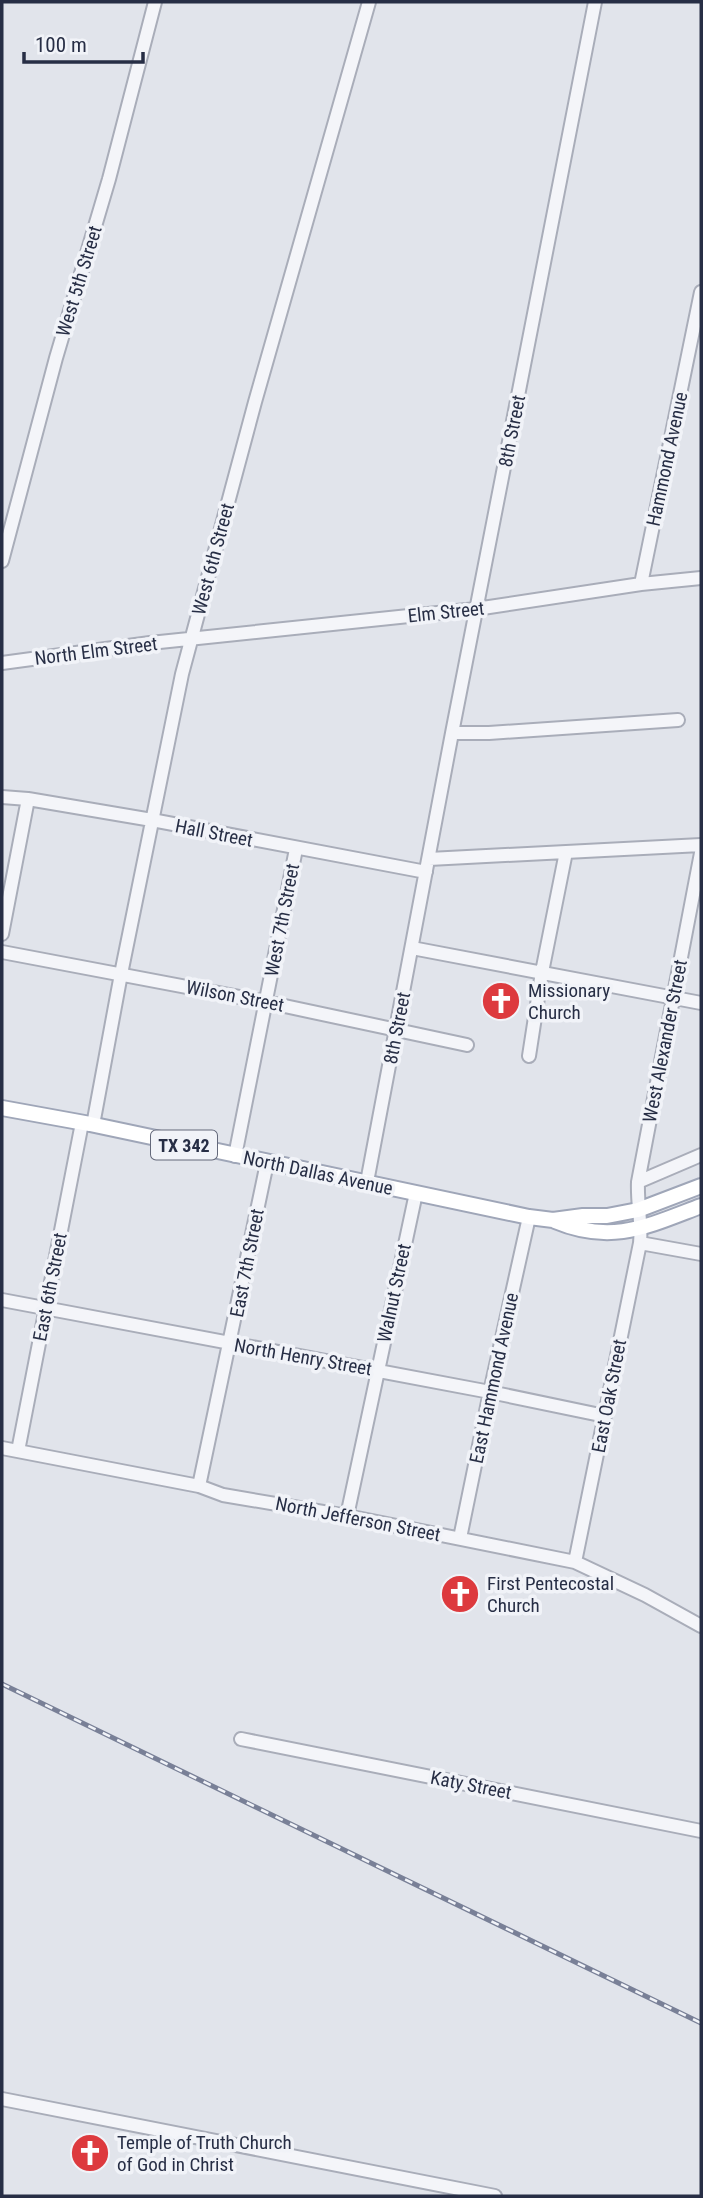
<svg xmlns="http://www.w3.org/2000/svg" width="703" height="2198" font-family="'Roboto Condensed',sans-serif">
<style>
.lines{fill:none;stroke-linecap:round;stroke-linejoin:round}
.minor-casing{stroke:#a9adb9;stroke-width:16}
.major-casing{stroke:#9fa6b8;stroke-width:18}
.minor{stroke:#f4f5f9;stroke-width:12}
.major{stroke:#fff;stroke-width:14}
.rail-casing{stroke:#798097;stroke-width:5}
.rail{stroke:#f1f3f8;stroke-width:2.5;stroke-dasharray:8;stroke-linecap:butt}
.labels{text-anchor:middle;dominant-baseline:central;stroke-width:7;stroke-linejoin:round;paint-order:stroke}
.shield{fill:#f1f3f8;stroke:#64697b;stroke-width:2}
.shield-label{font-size:18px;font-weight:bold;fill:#272e45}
.street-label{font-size:19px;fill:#272e45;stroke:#f1f3f8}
.poi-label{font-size:19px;fill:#272e45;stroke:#f1f3f8;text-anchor:start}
</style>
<rect width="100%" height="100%" fill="#e1e4eb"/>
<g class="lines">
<g class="minor-casing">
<path id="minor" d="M2,561L56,358L109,179L155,2
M641,584L701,292
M2,663L150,643L476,609L641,584L701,578
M452,733H489L678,720
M2,797L28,799L152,820L426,872
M429,859L701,845
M2,934L28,799
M412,948L701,1003
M2,952L266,1002L467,1045
M529,1056L542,972L566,852
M93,1125L121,974L182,674L255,402L369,2
M235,1156L296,849
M367,1182L452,733L595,2
M638,1182L701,1155
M640,1243L701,1254
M2,1300L490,1392L605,1416
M2,1448L199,1486L223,1495L347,1516L575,1562L645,1595L701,1626
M18,1451L82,1123
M199,1486L267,1163
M347,1516L416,1193
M460,1538L490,1392L529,1217
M575,1562L640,1243C642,1223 637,1203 638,1182L701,853
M241,1739L701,1831
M2,2099L495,2196"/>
</g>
<g class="major-casing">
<path id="major" d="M2,1108L90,1124L529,1217L553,1220L583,1216H607L638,1210L701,1186
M555,1221C612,1245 648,1226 701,1206"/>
</g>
<use href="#minor" class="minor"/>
<use href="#major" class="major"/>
<g class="rail-casing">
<path id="rail" d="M2,1684L701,2023"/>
</g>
<use href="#rail" class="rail"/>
</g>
<defs>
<g id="church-disc" transform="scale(2.0125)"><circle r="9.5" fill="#dd3a3e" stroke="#f1f3f8"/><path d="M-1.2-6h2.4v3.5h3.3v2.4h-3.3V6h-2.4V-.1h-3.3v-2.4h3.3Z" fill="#fff"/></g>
</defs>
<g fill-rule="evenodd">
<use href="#church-disc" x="501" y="1001"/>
<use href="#church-disc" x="460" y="1594"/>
<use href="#church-disc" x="90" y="2153"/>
</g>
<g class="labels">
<rect class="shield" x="151" y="1130.5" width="66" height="29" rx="5"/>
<g class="shield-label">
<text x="184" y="1145">TX 342</text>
</g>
<g class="street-label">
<text transform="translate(79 281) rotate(-73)">West 5th Street</text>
<text transform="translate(512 431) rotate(-79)">8th Street</text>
<text transform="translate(667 459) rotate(-78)">Hammond Avenue</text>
<text transform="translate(213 559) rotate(-75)">West 6th Street</text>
<text transform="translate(446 612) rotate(-6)">Elm Street</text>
<text transform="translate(96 651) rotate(-7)">North Elm Street</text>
<text transform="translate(214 833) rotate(11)">Hall Street</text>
<text transform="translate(282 920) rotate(-79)">West 7th Street</text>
<text transform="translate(235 996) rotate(11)">Wilson Street</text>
<text transform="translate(397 1028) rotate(-79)">8th Street</text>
<text transform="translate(665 1041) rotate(-79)">West Alexander Street</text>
<text transform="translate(318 1173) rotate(12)">North Dallas Avenue</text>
<text transform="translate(247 1263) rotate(-79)">East 7th Street</text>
<text transform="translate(50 1287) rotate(-79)">East 6th Street</text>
<text transform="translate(394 1293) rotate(-78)">Walnut Street</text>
<text transform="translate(303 1357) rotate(10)">North Henry Street</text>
<text transform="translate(494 1378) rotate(-78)">East Hammond Avenue</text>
<text transform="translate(609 1396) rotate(-79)">East Oak Street</text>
<text transform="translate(358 1519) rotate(11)">North Jefferson Street</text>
<text transform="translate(471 1785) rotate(11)">Katy Street</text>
</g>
<g class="poi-label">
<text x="528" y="990">Missionary<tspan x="528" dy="22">Church</tspan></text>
<text x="487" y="1583">First Pentecostal<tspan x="487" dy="22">Church</tspan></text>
<text x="117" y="2142">Temple of Truth Church<tspan x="117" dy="22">of God in Christ</tspan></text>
</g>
</g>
<rect width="703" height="2198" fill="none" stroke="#272e45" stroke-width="7"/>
<path d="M24 52v10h119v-10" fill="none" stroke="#272e45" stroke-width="3.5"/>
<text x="35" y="52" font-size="21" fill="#272e45" stroke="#f1f3f8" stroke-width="5" paint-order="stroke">100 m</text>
</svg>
